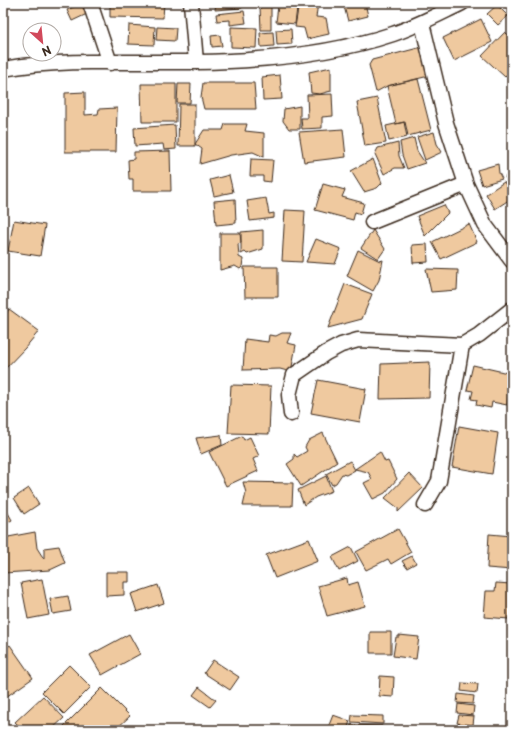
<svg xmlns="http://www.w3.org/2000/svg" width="515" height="733" font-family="'Playpen Sans',sans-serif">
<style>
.building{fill:#efc99f;stroke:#3b2a1e}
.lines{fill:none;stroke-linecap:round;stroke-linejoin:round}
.minor-casing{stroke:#3b2a1e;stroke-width:17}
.minor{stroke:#fff;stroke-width:14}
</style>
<rect width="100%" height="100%" fill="#fff"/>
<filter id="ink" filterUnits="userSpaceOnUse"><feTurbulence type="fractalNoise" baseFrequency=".025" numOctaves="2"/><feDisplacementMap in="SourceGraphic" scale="8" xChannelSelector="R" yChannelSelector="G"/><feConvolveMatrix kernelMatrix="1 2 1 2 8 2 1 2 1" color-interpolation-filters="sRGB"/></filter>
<g filter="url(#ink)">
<path class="building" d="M82,3L87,14L72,21L67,10Z
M110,3H164L163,18L110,17Z
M216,3H243L242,8L215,10Z
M299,3H318L316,17L326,18L329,34L307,39L304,28L295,27Z
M343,3H365L368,16L348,21Z
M497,5L508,16L498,25L487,14Z
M278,6L297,8L295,24L276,22Z
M260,7H271V30H261Z
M244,11L246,23L230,25V20L217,21L216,14Z
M481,19L492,42L454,61L443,38Z
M129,25L155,27L154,45L128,44Z
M157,27L176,28L175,41L156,40Z
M231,27L257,28L256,48L231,47Z
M291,29L292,44L277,45L276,30Z
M273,32L274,46L261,47L260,33Z
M505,32L512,38V70L505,77L482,56Z
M220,35L222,46L212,47L211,36Z
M422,47L425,65L429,76L387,86L376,92L369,65L372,60Z
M331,67V91L320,94L311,93L309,72Z
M280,75L282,99L263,100L262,77Z
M418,79L431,130L408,136L405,122L396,124L387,86Z
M203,83H254L256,109H204L201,97Z
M141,84H176V122H142Z
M178,84H191L190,103H177Z
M85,92V115L98,114L99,109L117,108L116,152H65V93Z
M332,94L333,116L322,117V128L302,129L301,118H308L307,95Z
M377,98L386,143L365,146L357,102Z
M179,104H195V146H178Z
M300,106V129H289L283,121L284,109Z
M404,122L407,137L389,141L386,126Z
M225,124H247L245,131L264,133V157L253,152L231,155L200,164L202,149L195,144L204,130H223Z
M175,125L176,149L164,150L163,144L135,146L134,128Z
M343,129L346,157L304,162L299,132Z
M434,132L437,144L442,152L425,160L417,137Z
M414,138L417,151L425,163L407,169L402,155L400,142Z
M398,143L399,156L404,168H395L384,174L375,154L378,148Z
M170,151L171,191H133V179H129L128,160L134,159V152Z
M251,159L273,160L271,182L263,181V176H250Z
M373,159L382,183L377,188L364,192L351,171Z
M498,164L499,173L502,179L482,185L477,170Z
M512,173V187L505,177Z
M229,175L233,192L214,196L210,180Z
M504,182L512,195V198L495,209L486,194Z
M323,184L345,190L342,197L364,203L361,214L355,212L353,220L315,210Z
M266,198L269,214L274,213V218L250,221L247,201Z
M235,199L236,223L216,225L214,201Z
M444,205L448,213L425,236L417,216Z
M285,210L305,211L302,262L282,261Z
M14,220L45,225L40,256L8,251Z
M469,224L477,242L441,259L432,242Z
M263,230V249L247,254L245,252L241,254V232Z
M373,230L385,249L378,259L361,248Z
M220,233H240L241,243L238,244L239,257L243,259L242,267L240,269L235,266L220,270Z
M316,239L341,249L335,264L306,262Z
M427,244L428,262L413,263L412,245Z
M358,250L380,261L383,260L379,280L373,291L347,276Z
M244,267H278V297H245Z
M426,269L458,270L457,290L431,292Z
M345,284L372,294L362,319L328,328Z
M9,309L39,331L25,348L3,371V319Z
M282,333H291L287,343L296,345L291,372L280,369L243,370L245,339L268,342L269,335L276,336Z
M430,362L429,398L380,399L381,364Z
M473,365L512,374L507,405L492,402L491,408L476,405L477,400L471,399L473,391L467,390Z
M318,380L366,389L360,422L311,413Z
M231,385L271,386L269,434L228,433Z
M459,426L498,433L492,474L452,467Z
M323,433L337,462L301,486L287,464L294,459V454L297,457L307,451L305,447L309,440Z
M221,435L222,445L201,454L196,438Z
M242,436L244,440L250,437L259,456L253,459L258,471L226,486L209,452Z
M380,452L385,462L388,461L397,479L385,493L373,499L364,483L372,479L368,472L355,469Z
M350,461L355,470L346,475L342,474L336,483L332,485L326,474Z
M409,473L423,488L398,512V508L385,498Z
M326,476L332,491L316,497L304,505L298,490Z
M243,482L293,483L292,506H243L246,493Z
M29,488L39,504L24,514L14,498Z
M3,504L12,520L3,525Z
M398,529L411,552L391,564L388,559L366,570L356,552Z
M35,532L37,548L44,559V548L59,546L65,563L50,570L4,573L3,538Z
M489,534L512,536V570L487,568Z
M309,539L318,561L275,578L266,555Z
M351,547L358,561L339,571L332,557Z
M412,556L416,563L407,568L402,561Z
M106,572H129V582H124V595L106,596Z
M347,578L348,585L358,582L365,606L327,616L318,586Z
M42,579L49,615L28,619L21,583Z
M496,583L512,584L509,619L484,617L486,591H495Z
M158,585L164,603L137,612L131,594Z
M68,596L71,611L53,614L50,599Z
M370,632H391V653H370Z
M129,634L140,654L102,675L90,655Z
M399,635L419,637L416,659L393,656L396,637H399Z
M10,645L33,678L3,699V650Z
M213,660L239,677L230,690L204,673Z
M69,665L91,687L64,714L42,692Z
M380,676L394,677L393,697L379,696Z
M462,683L478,684L477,693L461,691Z
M199,687L216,700L210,707L193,695Z
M102,688L130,716L115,730H60Z
M458,694L474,696L473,704L457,703Z
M43,696L64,718L51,730H23L15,722Z
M458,704L474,706L473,715L457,713Z
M333,715L350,721L347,730H327Z
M352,715L383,716V724L351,722Z
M459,715L474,716L473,725L457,723Z
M458,724L474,726L473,730H458Z
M351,725L382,726V730H350Z"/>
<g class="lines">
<g class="minor-casing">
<path id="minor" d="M90,3L110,63
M191,3L196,62
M3,69C66,58 132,63 196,62C262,61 330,55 393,34C417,26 439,14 462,3
M466,184L485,225L512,261
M372,222L466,184L446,123L422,23
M291,414L289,395L294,375L326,353L341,345L358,340L462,345
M425,505L439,481L462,345L479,335L512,309"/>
</g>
<use href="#minor" class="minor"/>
</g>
</g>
<rect width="515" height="733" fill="none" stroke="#fff" stroke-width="16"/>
<rect x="8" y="8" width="499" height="717" fill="none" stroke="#3b2a1e" stroke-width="1.5" filter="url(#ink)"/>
<g transform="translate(42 42) rotate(153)"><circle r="19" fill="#ffffff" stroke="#b1aaa5"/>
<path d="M0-3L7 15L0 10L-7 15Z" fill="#d1495b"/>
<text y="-6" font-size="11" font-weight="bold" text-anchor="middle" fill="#3b2a1e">N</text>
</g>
</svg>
